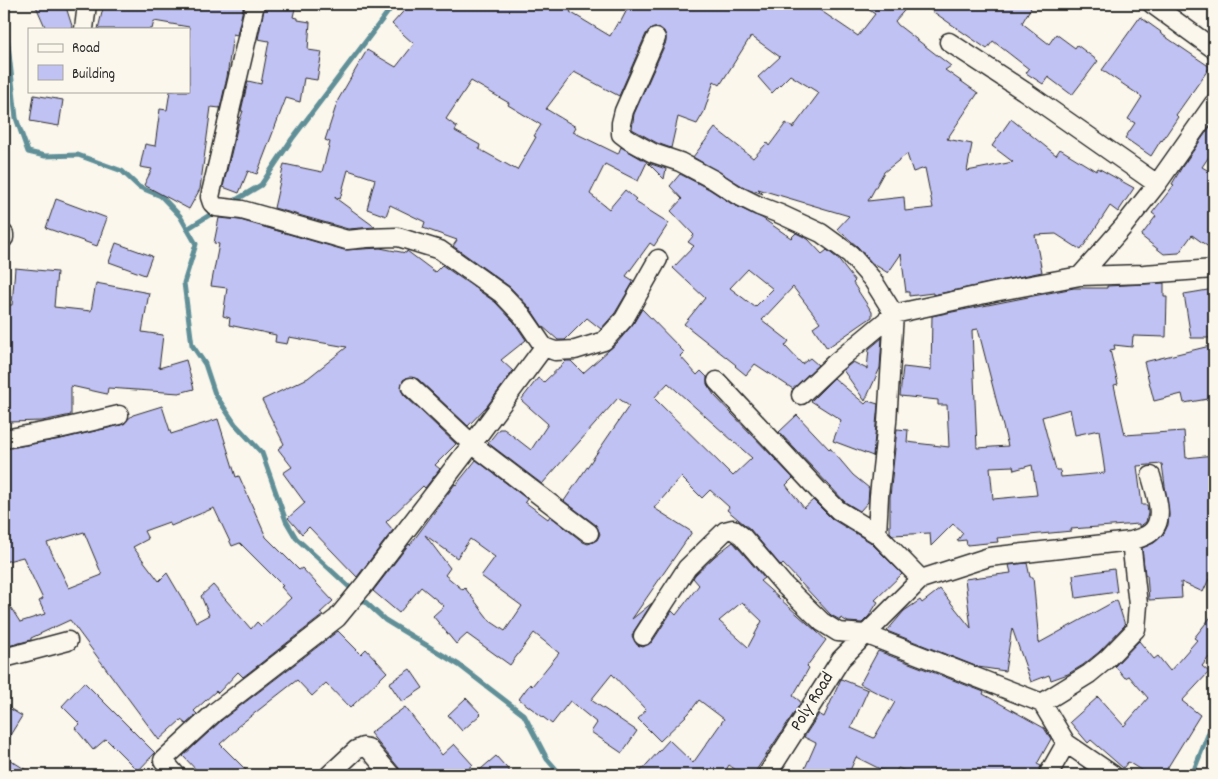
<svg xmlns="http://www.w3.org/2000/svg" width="1218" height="779" font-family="Dekko,sans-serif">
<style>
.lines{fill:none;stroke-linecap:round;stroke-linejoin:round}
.stream{stroke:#608f98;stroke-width:5}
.building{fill:#c1c2f4;stroke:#2b2b2b;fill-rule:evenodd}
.minor-casing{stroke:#2b2b2b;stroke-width:21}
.minor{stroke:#fbf7ec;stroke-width:18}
.labels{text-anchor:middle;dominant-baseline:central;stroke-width:4;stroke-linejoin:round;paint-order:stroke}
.street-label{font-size:18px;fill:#2b2b2b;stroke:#fbf7ec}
</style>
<rect width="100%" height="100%" fill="#fbf7ec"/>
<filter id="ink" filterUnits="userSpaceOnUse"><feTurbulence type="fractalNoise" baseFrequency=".02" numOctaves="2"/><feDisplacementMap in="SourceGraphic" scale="10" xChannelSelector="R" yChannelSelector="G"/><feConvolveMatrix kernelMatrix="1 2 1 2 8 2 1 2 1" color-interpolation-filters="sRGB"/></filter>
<g filter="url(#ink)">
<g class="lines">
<path class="stream" d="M4,34L7,35L16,118L28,152L45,156L78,155L122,171L139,187L161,196L180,216L196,244L184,283L192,345L205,364L215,394L235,424L262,453L286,521L296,538L385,620L459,665L524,715L547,759L561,775
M231,203L261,185L292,139L394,4
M187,229L216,211
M1192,775L1214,720"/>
</g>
<path class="building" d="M35,4H65L73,29H46Z
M104,4H244L237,35L233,34L227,77L220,108L211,107L200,189L189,209L144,185L152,169L140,167L145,144L155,146L160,109L167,110L170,91H189V27L154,21L152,29H98Z
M265,4H296L293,17L298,18V20L310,22L308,50L322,52L317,80L304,78L300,102L286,98L257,174L248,171L239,193L223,187L238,125L243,111H241L248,81L261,84L269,41L258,39Z
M410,4H565L572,9L570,12L610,36L618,22L620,23L630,4H811L858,36L875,14L860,4H910L895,21L898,25L951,66L945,70L978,93L947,139L972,144L967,171L1013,162L992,146L1011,119L1056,155L1060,149L1096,171L1098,168L1134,188L1118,212L1110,206L1081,250L1056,234L1035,235L1042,272L933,295V293L909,296V292H906L901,254L888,273L872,263L858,247L837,229L849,216L758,189L763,194L744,187L693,157L715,128L753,158L767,143L769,146L786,123L793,128L819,93L790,75L772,93L758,77L780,57L751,36L720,85L714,81L704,112L697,124L678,117L671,148L657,143L632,129L634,114L666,42V36L664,31L660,28H654L649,30L646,34L619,96L574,72L546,109L576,127L573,132L618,154L621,147L647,162L638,181L605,164L590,194L609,209L625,190L636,199L634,201L669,223L654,246L650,243L626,276L634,281L615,313L601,329L587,318L565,340H558L542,326L530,308L510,287L453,246L457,240L423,228L425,222L390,205L386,216L367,209L375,179L348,170L340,199L334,197L375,227L348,229L274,208L284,164L322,172L330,142L325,140L338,100L367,50L396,67L414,44L392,24ZM471,81L509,103L508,105L541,125L534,136L536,137L517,170L479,149L480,145L455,131L457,127L446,119ZM907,154L913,172L925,168L933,208L905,211L904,197L868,201L884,172Z
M922,4H1033L1022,23L1049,44L1056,34L1075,48L1077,45L1098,61L1072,95L1048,77L1043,84L1026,73L1029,69L993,41L987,49Z
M1140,17L1161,32L1160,33L1210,67L1176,115L1178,117L1162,141L1161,140L1151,156L1125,138L1135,123L1128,119L1142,97L1102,70Z
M34,95L63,100L59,126L30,121Z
M1214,121V149L1202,167L1214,174V251L1192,235L1179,253L1164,254L1141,236L1156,216L1152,213L1174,185L1172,184L1182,167Z
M648,163L666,169L664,179Z
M680,174L709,189L732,204L762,218L791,238L796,233L808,239L822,254L827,250L837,258L855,281L853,283L872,312V317L827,348L813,327L820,322L793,287L762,320L789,341L785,346L802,364L810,358L818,365L793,389L755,364L746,375L735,366L736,365L684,324L705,298L673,268L694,246L688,242L694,235L671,211L682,199L670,186ZM748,269L773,289L755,307L730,288Z
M56,199L107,218L97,246L46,228Z
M219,218L240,220L344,250L380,248L406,253L407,251L435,272L442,265L495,302L514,322L526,340L501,360L513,371L487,406L468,426L418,379L408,377L403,380L401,390L404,395L456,444L435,465L440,469L425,488L423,486L386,522L393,530L357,577L309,527L302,534L288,518L305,503L283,473L292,467L278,449L284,444L262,400L308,378L347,347L289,337L287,344L275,342L276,335L229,325L230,318L223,316L227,288L211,286L219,244L214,243Z
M116,243L152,256L145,275L109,262Z
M15,268L57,272L54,307L91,311L96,283L149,293L142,332L163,335L159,368L186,360L194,389L179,393L108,388L107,394L71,386V415L42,421L9,422L8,375H4V335L6,336L8,305H12Z
M1164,283V297H1167L1166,337L1133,336L1132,347L1114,345L1115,349L1110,350L1118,384L1114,385L1125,435L1184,431L1186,458L1214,455V568L1203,592L1181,582L1182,598L1149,600L1147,575H1145L1142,548L1154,543L1163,535L1168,525L1169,515L1162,464L1137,466L1142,505H1147L1148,513L1146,522L1139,527V524L1071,529L1072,531L997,538L998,542L967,545L966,540L957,541L963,533L953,524L931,546L930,533L893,535L890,532V497L897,429L908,430L907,442L949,447L947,405H938V400L900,396L903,367L931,370L932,316L1074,288H1107V286ZM978,329L1007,442L1008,446L977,448L972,330ZM1070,409L1075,435L1099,430L1105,473L1061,477L1060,470H1056L1042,417ZM1032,465L1037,495L993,499L990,467L1013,466L1014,470Z
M1214,289V338H1191L1184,294Z
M642,309L684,352L680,356L697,375L701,371L707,377V384L714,395L793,478L786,485L804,508L813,500L832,519L870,542L902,574L875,600L878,602L869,616L862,623L848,622L841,618L840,620L831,615L783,564L781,566L750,529L727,510L729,507L710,490L702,498L681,477L654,508L692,532L632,619L652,603L634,631L632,636L637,645L643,647L652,642L672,611L676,615L699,585L693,578L695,575L715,556L733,542L764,578L760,581L826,640L807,666L809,668L793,696L800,701V704L753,775H743L729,765L723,775H637L669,740L693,763L724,719L699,700L689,713L660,741L638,719L646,710L612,674L591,700L637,731L622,753L591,732L597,723L570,701L552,724L519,699L530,684L532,686L559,653L534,633L510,665L467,634L456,644L433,616L444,606L421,587L399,613L373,591L409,544L410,545L455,484L456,485L476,460L527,499L525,502L548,519L550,516L583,542L588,544L597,540L600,534L596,525L564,501L629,406L618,398L542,484L488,443L499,429H504L531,450L548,424L521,400L538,378L544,382L566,361H571L583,373L617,343L633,324ZM668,383L752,458L733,476L654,398ZM425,535L457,558L470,539L495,557L481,576L522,606L505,631L490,621L465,588L463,590L445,575L450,568ZM742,602L762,621L748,647L719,621Z
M882,338L880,368L865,401L843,370L853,362L867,369L869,349Z
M1214,345V398L1184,403L1182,394L1154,401L1144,362Z
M834,378L865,404L868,401L878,404L873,456L833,441L841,420L811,401Z
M162,406L171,434L218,419L236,477L239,476L266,537L299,570L302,568L333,601L320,613L323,615L243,677L238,672L218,693L216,691L194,711L197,714L186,724L181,720L159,740L70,620L31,638V640L4,647V597L20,622L45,614L39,601L43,599L23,557L4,562V449L61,439L121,425L133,415ZM214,508L232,546L240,543L283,586L281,587L291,598L261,626L257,622L251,629L213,585L201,596L209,615L196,622L167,573L159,581L133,547L148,539L144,531L169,522L171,526ZM84,532L102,575L69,588L47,543Z
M797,415L830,450V448L853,475L869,488L868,502L860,511L845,502L779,432Z
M1027,563L1030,577H1033L1039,643L1117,600L1125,625L1099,652L1083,665L1068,674L1051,680L1049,675L1031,682L1012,628L1005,671L978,667L887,631L904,611L920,600L922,603L940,589L971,628L965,579L1011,573L1009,565Z
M1114,569L1117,592L1076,598L1073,575Z
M1214,613V651L1202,666L1209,672L1182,701L1200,715L1163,775H1149L1128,762L1123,768L1091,740L1088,743L1070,722L1098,697L1124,726L1148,698L1129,676L1125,678L1115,666L1139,641L1154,659L1158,656L1170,671L1197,640L1194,638Z
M338,631L361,654L366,649L387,672L350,708L326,683L312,696L297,680L237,727L238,728L220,744L251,775H201L183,756L222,720Z
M878,651L984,692L983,694L1044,728L1051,739L1037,764L1041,766L1037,775H915L898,768L894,775H892L856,757L848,775H802L816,743L804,737L819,714L824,717L841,679L868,690L851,728L874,738L895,702L860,684Z
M410,669L423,688L402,702L389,683Z
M84,682L155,753L138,771L106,739L93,750L75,728L80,724L62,706Z
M466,698L481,714L462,731L448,715Z
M4,705L22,716L4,745Z
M405,707L442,755L454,744L473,765L461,775H403L399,768L370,733Z
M4,756L34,775H4Z
M496,756L513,775H474Z"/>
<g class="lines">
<g class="minor-casing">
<path id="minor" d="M255,4L210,197L212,203L216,207L242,210L347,240L367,238L398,237L440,250L502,294L522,315L544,347L555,351L575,350L604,341L624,319L658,259
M1152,4L1214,49
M84,29L87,4
M656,38L624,111L621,123V134L629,140L653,153L680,162L714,180L737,195L759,206L780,214L821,233L850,254L872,279L894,314L887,422L879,496L877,534
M949,42L1024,91L1157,184
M4,238V234
M1080,276L1123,227L1157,184L1214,103
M717,381L819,491L838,510L877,534L921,579
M411,387L472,444L589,533
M801,395L835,363L894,314L994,292L1080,276L1144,274L1214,269
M4,439L59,429L119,415
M643,636L687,568L725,531L733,529L742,536L784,585L822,622L838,632L865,634L1042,703L1066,743L1113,775
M4,658L68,641
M1042,703L1089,674L1106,660L1136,629L1138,605L1131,541
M176,775L163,760L215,712L337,618L365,584L472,444L544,347
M329,775L356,750L363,747L368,748L391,775
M767,775L841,659L921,579L989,557L1131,541C1137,539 1145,537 1150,533C1167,520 1155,492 1151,476
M1048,775L1066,743"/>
</g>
<use href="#minor" class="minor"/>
</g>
</g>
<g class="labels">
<g class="street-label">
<text transform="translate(813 702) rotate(-58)">Poly Road</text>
</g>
</g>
<rect width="1218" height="779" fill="none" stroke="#fbf7ec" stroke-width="20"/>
<rect x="10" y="10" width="1198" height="759" fill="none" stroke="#2b2b2b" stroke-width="2" filter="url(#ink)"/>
<rect x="28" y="28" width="162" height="65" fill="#fbf7ec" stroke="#a8a59f"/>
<rect x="38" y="44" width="25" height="8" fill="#fbf7ec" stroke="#a8a59f"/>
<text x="72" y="52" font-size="15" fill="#2b2b2b">Road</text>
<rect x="38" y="65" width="25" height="15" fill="#c1c2f4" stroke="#a8a59f"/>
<text x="72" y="78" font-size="15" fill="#2b2b2b">Building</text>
</svg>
